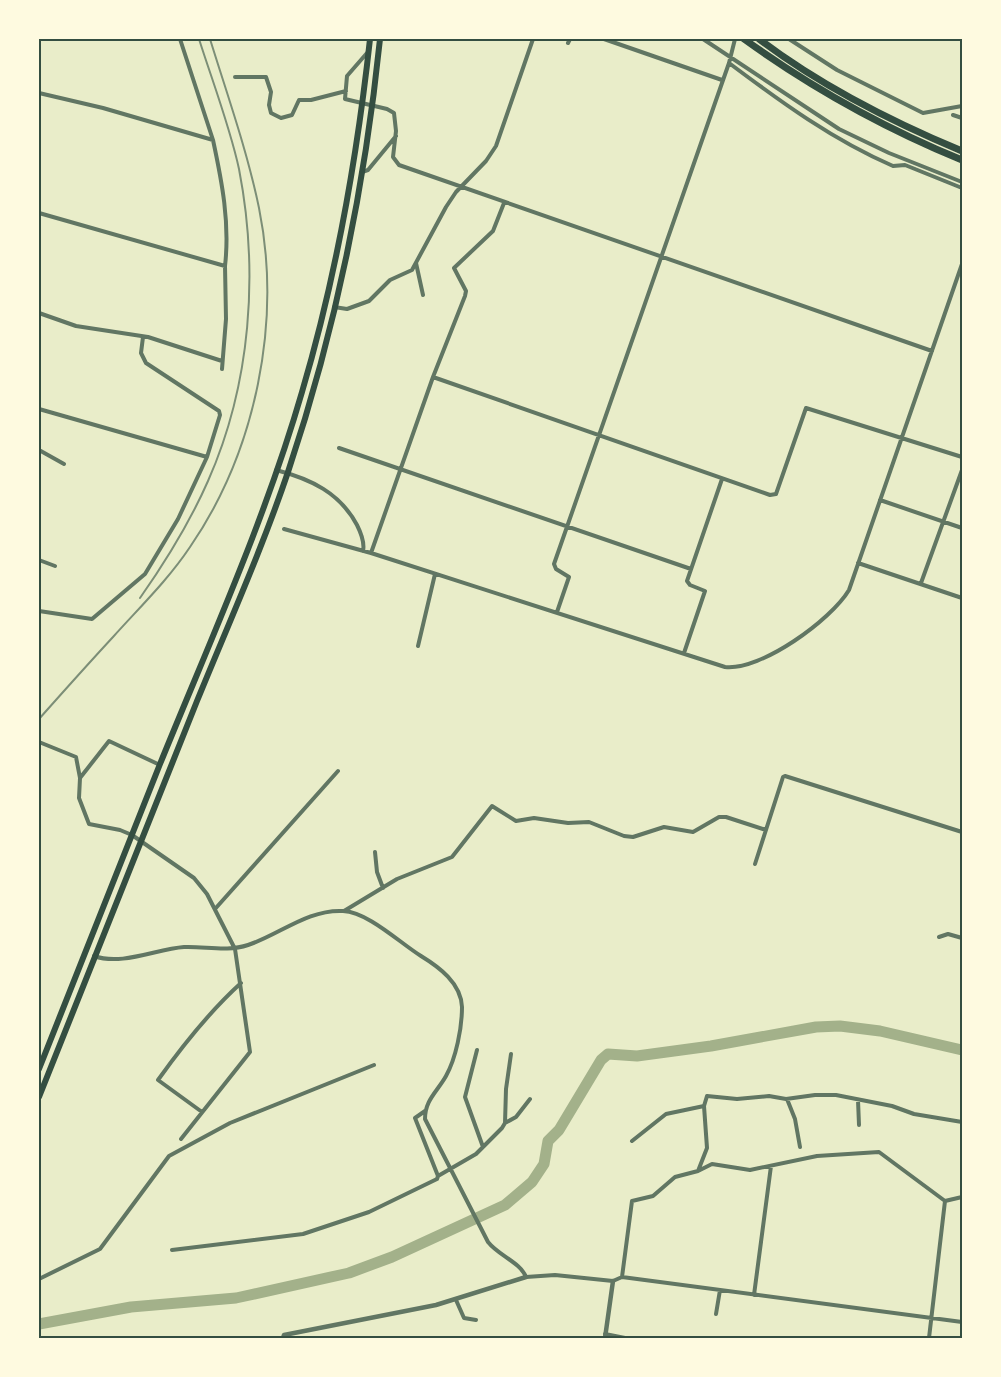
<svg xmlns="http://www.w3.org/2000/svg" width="1001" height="1377" font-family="'Source Sans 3',sans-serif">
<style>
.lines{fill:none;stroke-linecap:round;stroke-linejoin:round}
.river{stroke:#a3b18a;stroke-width:11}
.minor{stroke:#617663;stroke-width:4}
.tertiary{stroke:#617663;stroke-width:4.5}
.trunk{stroke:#344e41;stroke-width:6}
.motorway{stroke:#344e41;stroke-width:7}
.rail{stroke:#7c8e77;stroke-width:2}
.neatline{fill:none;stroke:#344e41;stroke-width:2}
</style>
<rect width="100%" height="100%" fill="#e9edc9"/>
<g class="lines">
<path class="river" d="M39,1324L131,1307L236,1298L349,1273L392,1257L505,1205L532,1182L544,1164L548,1141L559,1130L601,1060L608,1054L637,1056L711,1046L816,1027L840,1026L880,1031L962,1050"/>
<path class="minor" d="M180,39L213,140
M604,39L722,80
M703,39L839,129L889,153L962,182
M789,39L837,70L923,113L962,106
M568,43L570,39
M367,53L347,76L345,99L387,109L394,113L396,131L393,157L399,165L932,351
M729,63C781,102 833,140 893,166L905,165L962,188
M235,77H266L271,92L269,105L271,113L281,118L292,115L299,100H311L346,91
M39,93L103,108L213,140C222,182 230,223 225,266L39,213
M953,115L962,118
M362,172L368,170L396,136
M416,263L423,295
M334,307L347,309L369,301L390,280L412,270L446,207L456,192L486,161L496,146L533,39
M39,313L76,326L148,337L222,361
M222,369L226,319L225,266
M433,377L770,495L776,494L806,408L962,457
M39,409L207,457L220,415L219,411L146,363L141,353L143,337
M339,448L691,569
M39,450L64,464
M276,470C311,479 340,493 357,525C361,533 365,542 363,551
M880,500L962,528
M284,529L371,553L725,667C761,671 831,620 849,590L962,264
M371,553L433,377L465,296L466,291L454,268L493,231L504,203
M39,560L55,566
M858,563L962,598
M921,583L962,470
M39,611L92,619L145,574L178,519L207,457
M557,612L569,577L556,569L554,564L729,63L735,39
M418,646L435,574
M684,653L705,591L690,585L687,581L722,479
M39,742L76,757L80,778L79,798L89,824L120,830L132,835L194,878L207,894L235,949L250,1052L181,1139
M80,778L109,741L160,765
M375,852L377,872L383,888
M755,864L783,777L785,776L962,832
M215,909L338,771
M344,911L397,879L452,857L492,806L516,821L534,818L568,823L589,822L624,836L633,837L664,827L693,832L719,817H726L766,830
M939,937L948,934L962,938
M94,956C122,966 156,949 184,947C205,946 227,952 248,945C279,935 308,909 343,911C368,912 400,943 421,956C439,967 461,983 462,1007C462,1028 456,1058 446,1076C437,1092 425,1100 425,1119L488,1242C499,1256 520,1262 526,1277L555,1275L613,1281L622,1277L962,1322
M477,1050L465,1097L483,1147
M787,1099L795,1119L800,1147
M858,1100L859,1125
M202,1112L158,1080C183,1045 209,1012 241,983
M505,1123L516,1117L530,1099
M632,1141L666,1114L704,1106
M698,1171L707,1148L704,1106L707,1096L737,1099L769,1096L786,1099L815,1095H836L892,1106L914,1114L962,1122
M438,1176L476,1154L502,1128L505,1123L506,1089L511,1054
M945,1201L962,1197
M172,1250L303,1234L369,1212L437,1179L438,1176L415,1118L425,1111
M622,1277L632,1201L653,1196L675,1177L698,1171L712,1164L750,1170L817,1156L879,1152L945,1201L929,1338
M39,1279L100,1249L169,1156L230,1123L374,1065
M754,1295L771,1166
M456,1300L464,1318L476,1320
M716,1314L720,1290
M605,1334L625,1338"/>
<path class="tertiary" d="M283,1338L284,1335L436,1305L526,1277
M605,1338L613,1281"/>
<path class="trunk" d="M39,1069C79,967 119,865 160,764C210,641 265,520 302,392C336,277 357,158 370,39
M39,1097C91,965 144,833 197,701C228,625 262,549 288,472C335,332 365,185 380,39"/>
<path class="motorway" d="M744,39C812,88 884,128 962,160
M759,39C821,86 890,121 962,151"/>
<path class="rail" d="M140,598C166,561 190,522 208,481C251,384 259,272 239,169C230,127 212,80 199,39
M39,719C63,692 88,664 113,637C139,608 168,580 190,547C256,451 282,322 259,208C247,150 227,94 210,39"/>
</g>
<rect width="1001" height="1377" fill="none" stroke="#fefae0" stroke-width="80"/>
<rect x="40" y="40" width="921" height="1297" class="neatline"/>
</svg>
